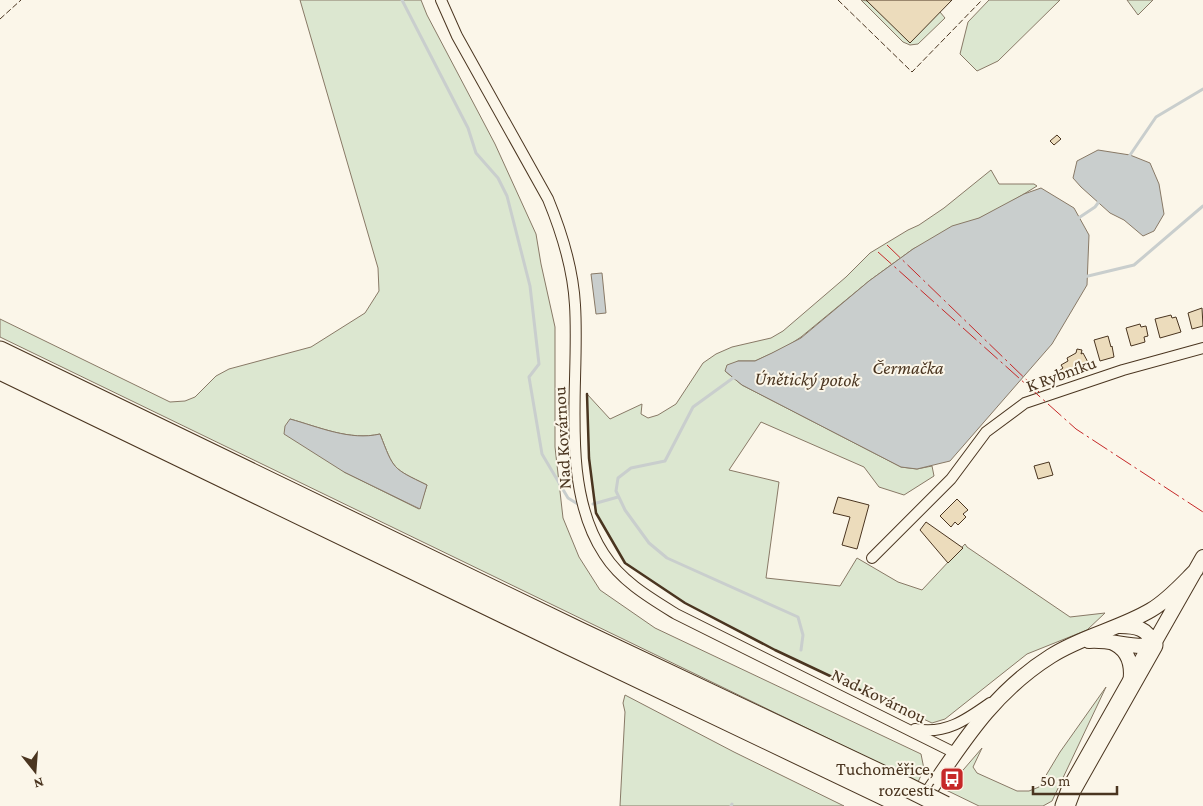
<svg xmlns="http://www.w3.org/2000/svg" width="1203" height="806" font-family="'Crimson Pro',serif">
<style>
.green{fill:#dce7d0;stroke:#887966;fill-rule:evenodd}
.water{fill:#c9cecd;stroke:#887966}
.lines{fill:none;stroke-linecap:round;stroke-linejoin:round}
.stream{stroke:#c9cecd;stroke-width:3}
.building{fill:#ecdcbc;stroke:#4a3520}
.street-casing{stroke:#4a3520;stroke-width:12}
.secondary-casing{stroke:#4a3520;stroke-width:16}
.highway-casing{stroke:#4a3520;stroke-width:21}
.street{stroke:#fbf6e9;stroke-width:10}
.secondary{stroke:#fbf6e9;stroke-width:14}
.highway{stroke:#fbf6e9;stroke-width:19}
.highway-bridge-casing{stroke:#4a3520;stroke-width:21;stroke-linecap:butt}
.highway-bridge{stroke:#fbf6e9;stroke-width:19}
.fence{stroke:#4a3520;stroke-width:1;stroke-dasharray:6 2.5;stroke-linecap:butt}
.wall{stroke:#4a3520;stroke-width:2.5}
.power{stroke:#c62828;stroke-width:1;stroke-dasharray:18 4 2.5 4;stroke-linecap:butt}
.labels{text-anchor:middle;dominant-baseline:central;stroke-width:4;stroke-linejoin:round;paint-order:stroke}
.street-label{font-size:18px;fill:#4a3520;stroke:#fbf6e9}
.poi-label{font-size:18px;fill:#4a3520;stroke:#fbf6e9;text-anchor:end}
.water-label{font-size:19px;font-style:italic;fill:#4a3520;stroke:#fbf6e9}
</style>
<rect width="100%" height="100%" fill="#fbf6e9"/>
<path class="green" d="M300,0H421L427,15L495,144L536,234L541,264L555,327V447L563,518L579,557L600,590L655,628L921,754L924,769L918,782L0,337V319L170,402L185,401L195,397L216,376L229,369L311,347L365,313L379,291L378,268ZM290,419C319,427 350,441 380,434C394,470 392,468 427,485L419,509L344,472Z
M861,0L940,12L945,18L918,44L910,45L903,42Z
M989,0H1060L998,61L977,71L960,54L968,22Z
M1127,0H1153L1138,15Z
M991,170L999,184H1034L1037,186L1001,208L913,249L869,281L801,337L786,347L755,361H738L725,371L742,385L901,467L917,469L932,466L934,476L904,495L879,487L864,467L761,422L729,470L779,482L766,578L840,586L857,558L898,582L922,590L965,544L967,547L1070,617L1105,613L1087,630L1027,654L945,719L932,723L775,650L685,603L625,563L596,513L589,458L587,394L610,419L642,404L641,414L648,418L658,415L676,404L703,363L716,354L732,347L771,338L783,331L846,277L870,253L908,230L919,225L944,208Z
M1106,687L1052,801L1043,806H979L946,790L982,748L973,767L977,773L1017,791H1029L1039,787L1060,752Z
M625,695L734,752L844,806H620L625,712L623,703Z"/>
<path class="water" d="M1098,150L1130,155L1150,163L1159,184L1164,214L1154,231L1143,236L1124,220L1110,213L1081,187L1073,178L1077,161Z
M1041,188L1074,208L1089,235L1087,285L1052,344L950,461L917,469L901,467L742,385L725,371L727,365L738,361H755L772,353L801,338L869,281L913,249L952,226L979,218L1024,194Z
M602,273L606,313L596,314L591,274Z
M290,419C319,427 350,441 380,434C394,470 392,468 427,485L420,509L344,472L284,434L285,426Z"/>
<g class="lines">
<path class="stream" d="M402,0L468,128L476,153L498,178L507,196L530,286L539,364L529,377L542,454L568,498L581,506
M1128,158L1156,117L1203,89
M1077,219L1095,207L1101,199
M1084,277L1134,265L1203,206
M737,378H733L693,407L665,461L631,468L618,478L616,491L625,510L649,543L667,558L798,617L803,635L801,650
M593,504L618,497
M731,806L732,804"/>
</g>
<path class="building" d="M866,0H952L910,43Z
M1057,135L1061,139L1054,145L1050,141Z
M1202,308L1203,326L1192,329L1188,313Z
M1171,315L1172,318L1176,317L1181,332L1160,338L1155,319Z
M1140,324L1141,327L1146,326L1148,336L1144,337L1145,342L1131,346L1126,328Z
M1108,336L1111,347L1112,346L1114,357L1100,361L1094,340Z
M1077,349L1082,350L1081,354L1083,353L1089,364L1080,369L1082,372L1076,375L1074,372L1063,378L1059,371L1063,368L1061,365L1068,361L1067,358L1076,353Z
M1049,462L1053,475L1038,479L1034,466Z
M838,497L869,505L857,549L842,545L850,517L833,513Z
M957,499L968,510L963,514L966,517L958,525L955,522L951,527L940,516Z
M926,522L963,548L948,563L920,530Z"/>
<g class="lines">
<g class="street-casing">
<path id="street" d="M441,0L457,36L548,199C562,233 573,268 575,305C580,383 559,486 604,554C621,581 650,598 676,614L955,753
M872,558L951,479L986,432L1025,403L1123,370L1203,348
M915,729C945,735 966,720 990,703"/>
</g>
<g class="secondary-casing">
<path id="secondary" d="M1120,626C1135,626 1149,628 1153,645
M1089,641C1111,639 1132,649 1153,645
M1111,642C1129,649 1133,666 1130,684
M1153,645L1203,557
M919,806C959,749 989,695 1051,656C1082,636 1119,629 1151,610C1168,600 1182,584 1196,570"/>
</g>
<g class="highway-casing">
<path id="highway" d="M0,351L578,631L895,781
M0,370L569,645L906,806
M1065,806L1071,790L1153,645"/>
</g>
<use href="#street" class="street"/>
<use href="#secondary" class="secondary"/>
<use href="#highway" class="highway"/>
<g class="highway-bridge-casing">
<path id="highway-bridge" d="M895,781L945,806"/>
</g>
<use href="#highway-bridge" class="highway-bridge"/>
<path class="fence" d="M838,0L912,72L982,0
M0,19L21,0"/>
<path class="wall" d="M587,394L589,458L596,513L625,563L685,603L775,650L864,692"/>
<path class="power" d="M887,245L1039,392
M878,252L1076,429L1203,512"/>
</g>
<defs>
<g id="bus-square" transform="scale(1.25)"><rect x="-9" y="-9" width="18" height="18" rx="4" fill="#c62828" stroke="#fbf6e9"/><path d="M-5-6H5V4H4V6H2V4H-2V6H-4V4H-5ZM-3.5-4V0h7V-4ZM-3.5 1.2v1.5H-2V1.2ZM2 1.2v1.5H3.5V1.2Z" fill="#fff"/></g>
</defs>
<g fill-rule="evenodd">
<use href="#bus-square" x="952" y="779"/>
</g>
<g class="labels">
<g class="street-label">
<text transform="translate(1061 374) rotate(-20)">K Rybníku</text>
<text transform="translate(562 438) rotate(-93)">Nad Kovárnou</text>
<text transform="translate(879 696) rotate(26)">Nad Kovárnou</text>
</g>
<g class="poi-label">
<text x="934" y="769">Tuchoměřice,<tspan x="934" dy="21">rozcestí</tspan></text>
</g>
<g class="water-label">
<text x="908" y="367">Čermačka</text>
<text transform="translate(807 379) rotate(1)">Únětický potok</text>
</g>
</g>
<g transform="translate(35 771) rotate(163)" stroke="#fbf6e9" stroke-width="4" paint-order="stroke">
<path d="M0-4L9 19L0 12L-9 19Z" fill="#4a3520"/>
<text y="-8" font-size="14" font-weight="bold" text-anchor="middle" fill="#4a3520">N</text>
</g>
<path d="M1033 786v8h84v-8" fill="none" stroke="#4a3520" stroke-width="2.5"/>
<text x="1040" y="786" font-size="15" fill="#4a3520" stroke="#fbf6e9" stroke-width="4" paint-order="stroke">50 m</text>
</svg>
